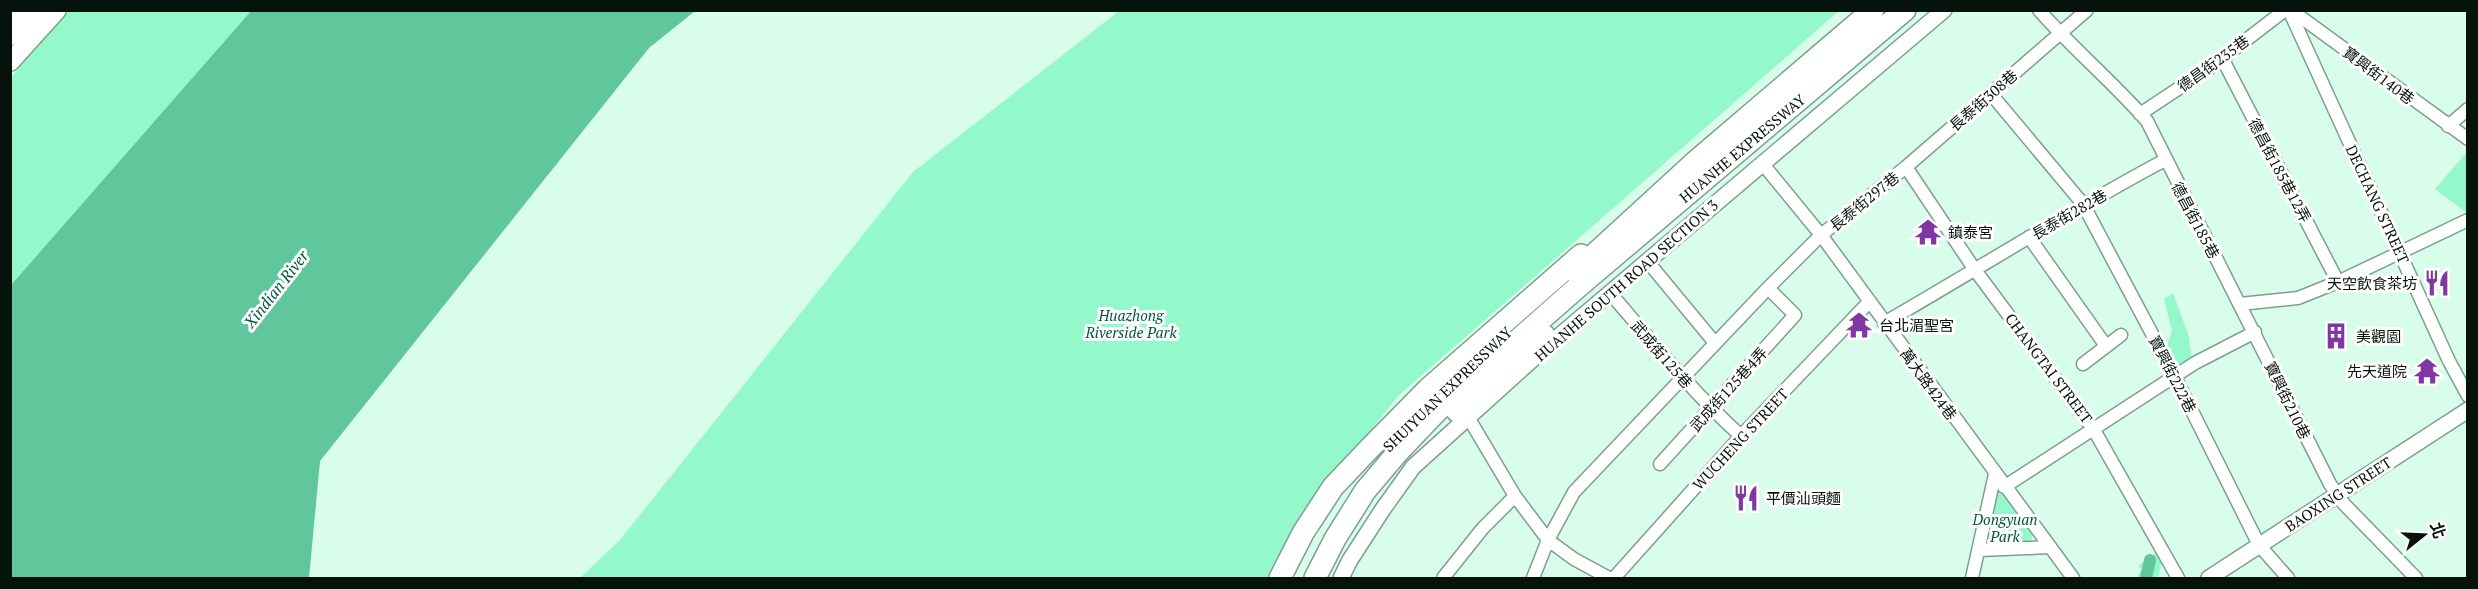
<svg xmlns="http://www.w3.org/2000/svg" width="2478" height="589" font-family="'PT Serif','Noto Sans TC',serif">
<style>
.green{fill:#93f9cb}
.water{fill:#5fc79b}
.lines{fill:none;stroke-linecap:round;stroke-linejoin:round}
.canal{stroke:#5fc79b;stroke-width:12}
.minor-casing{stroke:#7e9f8e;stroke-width:15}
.tertiary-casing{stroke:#7e9f8e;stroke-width:18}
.secondary-casing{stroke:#7e9f8e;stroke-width:21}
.trunk-casing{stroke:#7e9f8e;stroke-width:24}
.minor{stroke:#fff;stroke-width:12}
.tertiary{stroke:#fff;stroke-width:15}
.secondary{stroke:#fff;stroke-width:18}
.trunk{stroke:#fff;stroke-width:21}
.labels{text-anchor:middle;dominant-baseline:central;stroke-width:6;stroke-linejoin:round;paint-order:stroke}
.street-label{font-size:15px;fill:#06120c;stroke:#fff}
.poi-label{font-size:15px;fill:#06120c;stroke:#fff;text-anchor:start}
.park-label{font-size:15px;font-style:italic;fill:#00583c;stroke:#fff}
.water-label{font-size:16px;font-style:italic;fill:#00593d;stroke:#fff}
</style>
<rect width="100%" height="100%" fill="#d9fdeb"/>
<path class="green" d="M69,11H251L11,285V77Z
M1119,11H1839L1398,396L1305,514L1274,578H580L620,540L913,172Z
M2467,152V213L2435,189Z
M2173,293L2189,337L2192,360L2176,371L2165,351L2172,331L2164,299Z
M2002,493L2033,536L2029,544L1989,548L1982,541L1992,496Z
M2157,552L2162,560L2158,578H2137L2142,569L2138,566Z"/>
<path class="water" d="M251,11H695L649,48L320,461L309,578H11V285Z"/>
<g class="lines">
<path class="canal" d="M2146,578L2150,560"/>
<g class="minor-casing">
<path id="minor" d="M2039,10C2073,49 2113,82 2147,121L2330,484L2344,504L2416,578
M2289,10L2449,361L2468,396
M2291,10L2468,139
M2222,58L2338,282
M1991,94L2083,204L2175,377L2259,545L2288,578
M2140,114L2211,67L2285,10
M2448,126L2468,109
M1762,163L1821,235L2073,578
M1906,167L1975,270L2094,430L2178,578
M2029,237L2106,346
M1648,262L1715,343
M1611,294C1653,343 1693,393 1741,436
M2240,304L2298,298L2338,282L2468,220
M1884,323C1978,269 2069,211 2165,160
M2083,364L2121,335
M1468,417L1515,496L1548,540L1574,559L1609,578
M1660,464L1795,315L1768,288
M2004,487L2195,363L2255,332
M1979,550L2050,547
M1443,578L1483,528L1515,496
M1533,578L1548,540L1574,492L1768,288L1821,235L1906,167L2087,10
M1614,578L1741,436L1869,302
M1972,578L1995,474"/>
</g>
<g class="tertiary-casing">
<path id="tertiary" d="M1341,578L1350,560L1383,509L1413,467L1545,348L1944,10
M2209,578L2468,410"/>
</g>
<g class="secondary-casing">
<path id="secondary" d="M10,19L18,10
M10,62L57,10"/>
</g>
<g class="trunk-casing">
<path id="trunk" d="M10,35L33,10
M1575,272L1695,162L1873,10
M1457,411L1544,335
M1280,578L1303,533L1333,487L1369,449L1428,389L1581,255
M1315,578L1335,539L1365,491L1398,452L1438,410L1579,286L1905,10"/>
</g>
<use href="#minor" class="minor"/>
<use href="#tertiary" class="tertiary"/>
<use href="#secondary" class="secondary"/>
<use href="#trunk" class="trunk"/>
</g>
<defs>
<g id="temple-bare" transform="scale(2.07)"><path d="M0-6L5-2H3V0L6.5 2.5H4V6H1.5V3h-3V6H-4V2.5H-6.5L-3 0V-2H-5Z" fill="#8235a5" stroke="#fff" stroke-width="2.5" paint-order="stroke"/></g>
<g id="restaurant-bare" transform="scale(2.07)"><path d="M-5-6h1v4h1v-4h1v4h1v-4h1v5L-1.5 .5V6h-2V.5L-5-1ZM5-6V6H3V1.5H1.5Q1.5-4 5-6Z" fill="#8235a5" stroke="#fff" stroke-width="2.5" paint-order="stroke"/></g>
<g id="building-bare" transform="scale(2.07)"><path d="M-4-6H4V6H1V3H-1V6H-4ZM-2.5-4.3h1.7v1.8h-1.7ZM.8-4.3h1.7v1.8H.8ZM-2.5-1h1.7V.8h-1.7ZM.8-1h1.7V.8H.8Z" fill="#8235a5" stroke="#fff" stroke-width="2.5" paint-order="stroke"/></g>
</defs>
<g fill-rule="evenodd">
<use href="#temple-bare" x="1928" y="232"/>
<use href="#restaurant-bare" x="2437" y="283"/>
<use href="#temple-bare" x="1859" y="325"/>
<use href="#building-bare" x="2336" y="336"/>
<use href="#temple-bare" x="2427" y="371"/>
<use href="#restaurant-bare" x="1746" y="498"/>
</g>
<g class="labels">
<g class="street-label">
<text transform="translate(2213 63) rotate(-36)">德昌街235巷</text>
<text transform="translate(2379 75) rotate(37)">寶興街140巷</text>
<text transform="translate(1983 100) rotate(-41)">長泰街308巷</text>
<text transform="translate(1742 148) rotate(-40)">HUANHE EXPRESSWAY</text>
<text transform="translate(2280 170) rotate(62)">德昌街185巷12弄</text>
<text transform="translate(1864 201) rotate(-39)">長泰街297巷</text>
<text transform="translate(2378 204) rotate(65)">DECHANG STREET</text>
<text transform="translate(2069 214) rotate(-30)">長泰街282巷</text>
<text transform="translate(2196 220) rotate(62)">德昌街185巷</text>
<text transform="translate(1626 280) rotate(-41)">HUANHE SOUTH ROAD SECTION 3</text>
<text transform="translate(1662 354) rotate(49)">武成街125巷</text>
<text transform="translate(2049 368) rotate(53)">CHANGTAI STREET</text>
<text transform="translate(2173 374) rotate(63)">寶興街222巷</text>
<text transform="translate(1929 384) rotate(54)">萬大路424巷</text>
<text transform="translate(1447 389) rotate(-44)">SHUIYUAN EXPRESSWAY</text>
<text transform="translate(1728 389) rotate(-48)">武成街125巷4弄</text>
<text transform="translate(2288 400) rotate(64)">寶興街210巷</text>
<text transform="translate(1740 439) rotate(-47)">WUCHENG STREET</text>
<text transform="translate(2338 494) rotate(-33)">BAOXING STREET</text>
</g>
<g class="poi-label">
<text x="1948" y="232">鎮泰宮</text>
<text x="2417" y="283" text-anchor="end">天空飲食茶坊</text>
<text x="1879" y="325">台北湄聖宮</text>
<text x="2356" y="336">美觀園</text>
<text x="2407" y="371" text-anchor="end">先天道院</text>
<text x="1766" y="498">平價汕頭麵</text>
</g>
<g class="park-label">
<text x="1131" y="315">Huazhong<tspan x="1131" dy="17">Riverside Park</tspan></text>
<text x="2005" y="519">Dongyuan<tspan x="2005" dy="17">Park</tspan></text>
</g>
<g class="water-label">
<text transform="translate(276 289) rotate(-52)">Xindian River</text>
</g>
</g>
<rect width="2478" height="589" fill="none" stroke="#06120c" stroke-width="24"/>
<g transform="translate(2424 535) rotate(72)" stroke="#ffffff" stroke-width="4.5" paint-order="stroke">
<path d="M0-4.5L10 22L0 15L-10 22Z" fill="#06120c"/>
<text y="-9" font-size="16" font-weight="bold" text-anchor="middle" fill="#06120c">北</text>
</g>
</svg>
